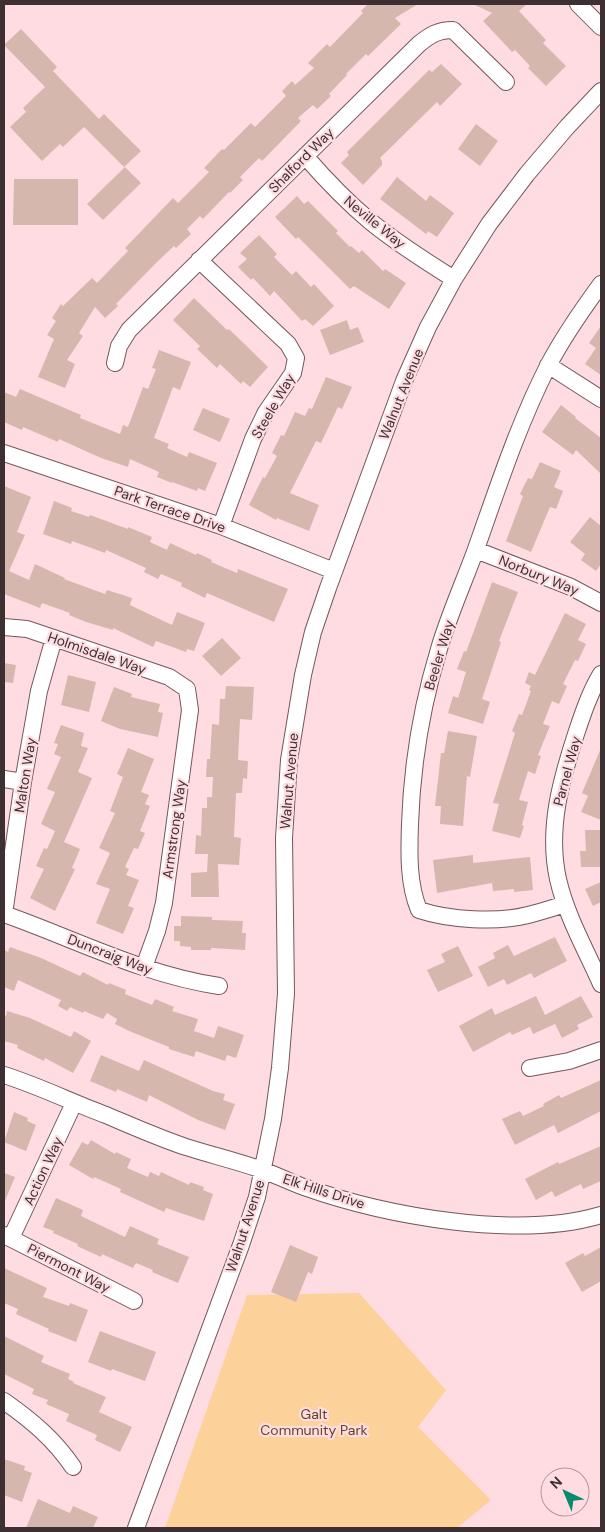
<svg xmlns="http://www.w3.org/2000/svg" width="605" height="1532" font-family="'DM Sans',sans-serif">
<style>
.green{fill:#fcd19a}
.building{fill:#d6b7ad}
.lines{fill:none;stroke-linecap:round;stroke-linejoin:round}
.minor-casing{stroke:#74575c;stroke-width:18}
.minor{stroke:#fff;stroke-width:16}
.labels{text-anchor:middle;dominant-baseline:central;stroke-width:4.5;stroke-linejoin:round;paint-order:stroke}
.street-label{font-size:14px;fill:#3d3032;stroke:#ffdce2}
.park-label{font-size:14px;fill:#604624;stroke:#ffdce2}
</style>
<rect width="100%" height="100%" fill="#ffdce2"/>
<path class="green" d="M359,1293L446,1390L418,1427L491,1500L457,1528H165L247,1295Z"/>
<path class="building" d="M368,4H418L395,18L401,24L368,56L366,54L346,74L347,75L329,94L331,96L317,109L313,105L298,118L301,121L262,161L259,158L240,177L243,180L230,193L229,192L203,219L200,216L187,229L191,234L176,248L174,246L156,263L116,304L118,306L105,318L95,307L79,333L83,336L67,360L75,364L65,388L38,377L54,339L47,335L56,321L52,318L61,304L63,306L92,278L97,283L128,251L125,248L173,198L178,203L209,172L204,168L222,149L224,150L251,123L255,127L286,96L282,91L292,81L295,85L314,68L308,63L327,44L330,47L363,13L361,11Z
M473,4H527L519,11L546,40L543,43L566,66L546,86L528,68L530,66L515,50L512,52L483,21L492,13Z
M21,29L57,67L53,71L99,119L104,114L141,151L124,167L84,127L63,147L60,144L42,161L10,127L26,112L23,108L45,87L4,45Z
M441,64L462,84L440,106L437,102L380,158L382,161V165L363,185L341,163L349,155L347,152L429,70L432,72Z
M476,124L498,141L480,166L458,149Z
M125,167L141,183L103,220L87,204Z
M397,177L426,201L430,195L454,213L437,237L428,231L426,234L380,199Z
M14,179H78V225H13Z
M297,196L304,204L308,201L338,231L336,233L350,247L351,246L359,253L362,250L383,271L385,269L406,283L389,309L354,286L350,289L298,237L296,239L275,217Z
M259,235L277,254L274,257L292,275L296,271L311,287L314,284L334,306L313,326L305,319L302,321L274,291L270,296L253,278L251,280L238,267L247,259L240,253Z
M194,298L227,330L229,329L268,367L250,387L243,381L241,384L220,364L217,368L197,349L200,346L173,320Z
M347,320L350,330L358,327L364,342L330,355L320,330Z
M601,326V375L585,364L596,348L589,343Z
M159,350L191,362L180,390L173,387L154,438L169,444L167,448L187,457L189,452L217,463L205,491L198,488L197,491L172,482V483L157,477L159,472L130,459L128,467L101,458L59,439L58,442L23,427L22,430L4,422V392L16,397L20,389L81,415L80,418L120,434L123,425L128,427L143,387L148,389L156,369L152,368Z
M326,377L352,387L342,409L338,407L321,443L316,441L290,493L319,505L309,531L277,518L276,520L249,505L263,477L265,478L277,456L272,453L281,435L284,436L295,412L305,416L309,408L312,409Z
M561,405L576,417L575,418L601,438V474L576,450L573,455L542,432Z
M203,408L230,419L220,442L193,430Z
M540,462L561,471L554,487L563,491L556,509L550,507L531,552L506,541L523,496L520,494L528,478L532,479Z
M4,486L31,497L17,532L25,535L9,571L29,580L35,564L65,578L64,579L105,594L107,590L132,598L130,605L172,625L177,612L205,623L194,651L187,649L186,652L156,641L153,647L113,628V630L86,622L69,615L70,613L42,603L40,608L4,594Z
M54,501L72,508L71,511L89,517L90,515L128,529V527L152,537L150,542L167,550L170,543L196,555L197,553L212,560L211,562L237,573L238,569L288,589L274,622L207,593L205,598L181,586L182,583L161,574L158,579L144,572L146,568L106,550L105,553L72,541L71,544L43,534Z
M590,517L601,526V564L596,571L581,560L585,554L570,542Z
M492,582L518,592L499,641L501,642L482,699L490,702L483,724L448,713L453,696L458,698L466,672L457,669L464,651L466,652Z
M565,613L586,624L578,640L586,644L578,661L575,660L563,684L567,686L559,704L552,701L543,724L550,726L538,755L541,756L535,774L528,771L519,800L528,802L522,825L524,826L520,838L492,831L499,804L493,803L515,733L512,731L519,714L522,715L531,691L529,690L531,686L525,683L529,672L535,675Z
M222,638L241,658L221,676L202,656Z
M4,663L16,665L13,683L4,682Z
M68,675L96,682L89,712L61,705Z
M226,686L254,687L252,720L240,719L238,760L248,761L247,779L243,778L242,793H236L234,837L241,838L239,865L218,864L219,897H191V873L207,872L208,854H195L196,835L201,836L202,808H207V797H212L213,777H206L207,759H210L212,724L219,725L220,699H225Z
M114,687L132,694L131,697L160,704L158,712L163,713L158,737L120,729L101,721Z
M61,725L84,733L81,746L88,748L78,772L92,778L64,842L80,849L72,868L75,869L55,911L30,898L44,869L36,866L44,848L47,849L55,831L41,824L55,792L47,789L61,757L54,754L58,744L54,743Z
M448,731L477,736L470,777L467,776L463,826L440,824L441,806H435L441,753H444Z
M128,748L154,759L141,792L149,795L145,804L150,806L140,831L145,833L138,849L134,848L125,867L129,869L126,875L139,880L128,906L134,908L123,934L96,923L110,889L96,884L110,853L99,848L115,813L110,811L123,777L117,774Z
M601,748V820L581,812L588,796L582,793Z
M585,830H601V867H581L580,851H586Z
M473,855V863L530,857L533,890L514,892V889L493,891L492,883L437,893L433,860Z
M601,882V902L593,906L585,889Z
M181,916L212,917V920L243,921L242,933H246L245,950L211,948V950H191V947L180,946V941H174V926H181Z
M555,937L567,961L534,978L531,973L507,985L504,979L488,987L478,967L495,958L493,953L508,945L514,956Z
M458,946L473,976L438,992L427,970L445,962L441,954Z
M10,947L41,958L80,976L83,972L108,985L109,983L126,990L125,994L152,1005L155,999L174,1007L172,1011L198,1019L194,1031L214,1038L218,1026L244,1035L236,1058L227,1055L225,1061L196,1051L194,1057L169,1049V1047L129,1031L115,1024L117,1019L107,1013L103,1019L84,1011L83,1013L70,1007L67,1011L58,1006L61,1000L18,980L14,991L4,987V950L8,952Z
M536,996L545,1015L581,996L593,1017L577,1025L579,1029L562,1038L555,1024L533,1034L530,1027L512,1035L510,1032L473,1052L459,1026L492,1008L495,1015Z
M7,1011L30,1018L71,1037L74,1031L91,1041L73,1073L45,1058L44,1061L17,1048L18,1045L4,1041V1016H6Z
M101,1055L139,1071L144,1060L213,1091L225,1094L223,1100L235,1104L225,1130L198,1120L149,1095L147,1102L117,1089L116,1092L90,1081Z
M601,1080V1111L558,1133L554,1125L515,1145L502,1119L520,1111L523,1116L544,1106L543,1104L559,1095L561,1098Z
M14,1112L28,1118L27,1121L36,1125L26,1151L4,1142Z
M91,1140L115,1154L116,1152L131,1159L127,1168L148,1177L150,1172L159,1176L161,1172L189,1185L190,1182L204,1187L203,1190L213,1194L204,1221L166,1208L164,1212L120,1192L121,1189L94,1177L93,1179L69,1165L82,1142L88,1145Z
M601,1146V1181L583,1189L581,1184L555,1197L552,1191L536,1200L525,1179L558,1162L559,1164Z
M4,1173L15,1177L4,1203Z
M56,1198L83,1210L81,1216L125,1237L130,1226L159,1239L157,1244L189,1257L178,1283L152,1272L153,1270L136,1263L133,1268L102,1254L101,1257L77,1246L78,1244L53,1233L54,1231L43,1227Z
M290,1245L318,1257L312,1274L308,1272L296,1302L271,1292Z
M601,1247V1281L582,1292L565,1263L583,1253L585,1256Z
M4,1268L47,1288L43,1297L69,1306L70,1303L88,1310L76,1342L48,1331L49,1329L16,1314L18,1309L4,1303Z
M100,1331L156,1352L145,1381L112,1369L111,1371L88,1362Z
M4,1336L44,1356L41,1362L70,1374L68,1379L74,1382L73,1383L106,1397L99,1412L132,1427L120,1452L95,1440L97,1435L66,1421L69,1414L46,1404L48,1400L32,1394L34,1389L4,1374Z
M4,1459L25,1466L24,1470L32,1473L22,1502L4,1495Z
M38,1499L70,1513L73,1506L98,1517L93,1528H26Z"/>
<g class="lines">
<g class="minor-casing">
<path id="minor" d="M578,4L601,27
M305,156C325,179 347,202 371,222C397,243 425,261 454,279
M199,260L288,344L296,358L293,373L266,412L253,439L221,526
M115,363L119,346L129,330L419,44C430,35 438,30 453,30L506,82
M548,365L601,399
M4,453L221,526L334,571
M476,550L571,587L601,603
M4,627L27,629L169,677L187,689L190,710L164,903L157,931L144,967
M601,674C590,692 583,713 576,734C561,780 547,829 558,879C566,915 586,950 601,984
M4,779L23,782
M565,904C553,908 540,912 528,915C497,923 449,920 419,910C408,884 409,852 410,824C412,765 422,705 439,649C449,615 464,582 476,549C498,487 518,425 548,366C563,337 582,310 601,284
M4,914L23,782L39,691L54,638
M4,914C75,939 144,975 219,986
M530,1068L569,1061L601,1050
M4,1075C39,1086 71,1102 106,1115C132,1126 159,1138 186,1147C211,1155 237,1161 262,1170C276,1175 290,1182 304,1187C386,1216 517,1240 601,1215
M4,1235L134,1301
M11,1238L74,1103
M4,1401C31,1420 54,1439 73,1467
M136,1528L241,1245L257,1197L273,1119L280,1068L286,994L284,838L289,760L303,675L313,632L328,588L404,381L428,327L454,279L489,224L527,174L567,127L601,91"/>
</g>
<use href="#minor" class="minor"/>
</g>
<g class="labels">
<g class="street-label">
<text transform="translate(301 160) rotate(-45)">Shalford Way</text>
<text transform="translate(375 222) rotate(39)">Neville Way</text>
<text transform="translate(401 394) rotate(-68)">Walnut Avenue</text>
<text transform="translate(273 406) rotate(-60)">Steele Way</text>
<text transform="translate(170 509) rotate(19)">Park Terrace Drive</text>
<text transform="translate(539 575) rotate(22)">Norbury Way</text>
<text transform="translate(97 653) rotate(19)">Holmisdale Way</text>
<text transform="translate(439 655) rotate(-73)">Beeler Way</text>
<text transform="translate(567 771) rotate(-75)">Parnel Way</text>
<text transform="translate(25 775) rotate(-81)">Malton Way</text>
<text transform="translate(289 781) rotate(-85)">Walnut Avenue</text>
<text transform="translate(174 829) rotate(-82)">Armstrong Way</text>
<text transform="translate(110 954) rotate(21)">Duncraig Way</text>
<text transform="translate(43 1171) rotate(-65)">Action Way</text>
<text transform="translate(324 1191) rotate(18)">Elk Hills Drive</text>
<text transform="translate(245 1226) rotate(-72)">Walnut Avenue</text>
<text transform="translate(69 1268) rotate(27)">Piermont Way</text>
</g>
<g class="park-label">
<text x="314" y="1414">Galt<tspan x="314" dy="16">Community Park</tspan></text>
</g>
</g>
<rect width="605" height="1532" fill="none" stroke="#3d3032" stroke-width="10"/>
<g transform="translate(565 1492) rotate(316)"><circle r="24" fill="#ffdce2" stroke="#b1979c"/>
<path d="M0-4L9 19L0 12L-9 19Z" fill="#078a6e"/>
<text y="-8" font-size="14" font-weight="bold" text-anchor="middle" fill="#3d3032">N</text>
</g>
</svg>
